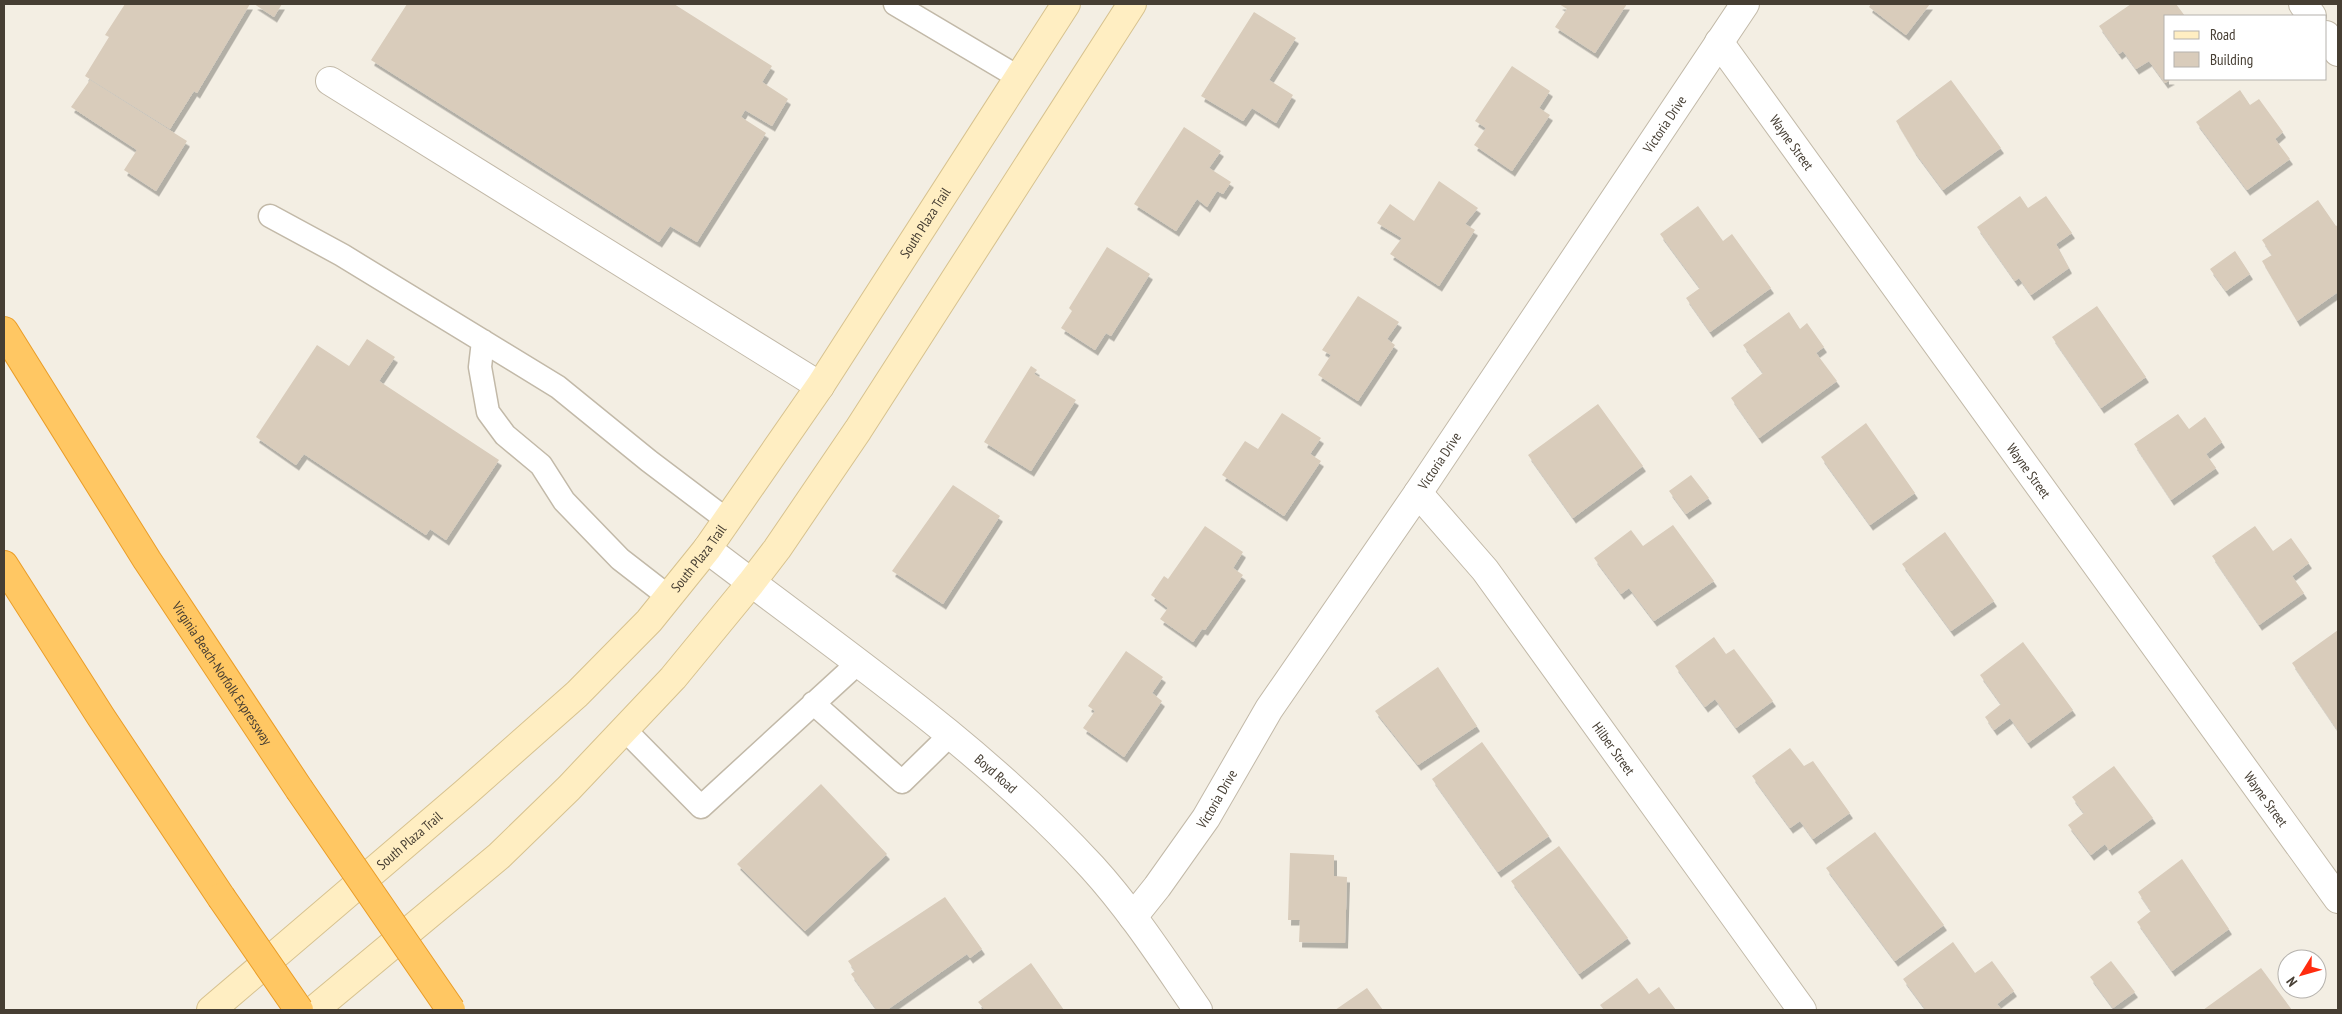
<svg xmlns="http://www.w3.org/2000/svg" width="2342" height="1014" font-family="'PT Sans Narrow',sans-serif">
<style>
.building{fill:#d9ccbb;filter:url(#shadow)}
.lines{fill:none;stroke-linecap:round;stroke-linejoin:round}
.service-casing{stroke:#c2b9a8;stroke-width:25}
.minor-casing{stroke:#c2b9a8;stroke-width:30}
.secondary-casing{stroke:#d7c28f;stroke-width:30}
.motorway-casing{stroke:#ea9d27;stroke-width:30}
.service{stroke:#fff;stroke-width:22}
.minor{stroke:#fff;stroke-width:28}
.secondary{stroke:#ffeec2;stroke-width:28}
.motorway{stroke:#ffc763;stroke-width:28}
.motorway-bridge-casing{stroke:#ea9d27;stroke-width:30;stroke-linecap:butt}
.motorway-bridge{stroke:#ffc763;stroke-width:28}
.labels{text-anchor:middle;dominant-baseline:central;stroke-width:5;stroke-linejoin:round;paint-order:stroke}
.street-label{font-size:14px;fill:#463e33;stroke:#fff}
</style>
<defs>
<filter id="shadow"><feDropShadow dx="3" dy="5.5" stdDeviation="0" flood-color="#0004"/></filter>
</defs>
<rect width="100%" height="100%" fill="#f3eee3"/>
<path class="building" d="M125,4H250L197,93L194,91L170,129L85,76L109,37L105,35Z
M254,4H282L274,17Z
M407,4H674L772,66L762,82L788,99L772,126L745,110L741,117L766,133L697,242L670,226L659,242L371,60Z
M1559,4H1627L1595,53L1555,27L1567,9Z
M1871,4H1930L1906,35L1869,7Z
M2131,4H2176L2185,16H2166V79H2172L2165,83L2149,61L2136,69L2123,51L2119,54L2099,26Z
M1254,12L1296,38L1269,80L1293,95L1276,123L1252,108L1243,121L1201,96Z
M1512,66L1550,91L1539,108L1550,115L1512,171L1474,145L1486,128L1475,121Z
M90,80L187,141L156,191L124,170L137,150L71,107Z
M1951,80L2001,148L1943,190L1914,151L1896,121Z
M2240,90L2250,105L2259,99L2283,132L2275,139L2290,159L2247,190L2196,122Z
M1184,127L1221,151L1209,168L1231,182L1223,194L1217,191L1207,207L1197,199L1176,231L1134,204Z
M1439,181L1478,208L1465,224L1475,230L1439,286L1390,254L1402,238L1377,223L1390,204L1414,221Z
M2020,196L2028,208L2046,196L2072,233L2056,244L2069,268L2031,295L2019,278L2015,281L1977,227Z
M2318,200L2336,226L2338,225V292L2297,321L2262,261L2272,255L2262,240Z
M1698,206L1723,241L1732,234L1771,288L1710,332L1686,298L1700,288L1660,234Z
M1107,247L1150,274L1111,336L1106,333L1095,350L1061,328L1072,311L1069,308Z
M2235,251L2250,274L2226,291L2210,269Z
M1358,296L1399,322L1387,339L1395,345L1358,401L1318,375L1331,355L1322,350Z
M2097,306L2146,377L2101,408L2052,337Z
M1789,312L1800,329L1807,323L1824,347L1816,353L1837,381L1759,438L1731,398L1763,373L1743,345Z
M367,339L395,357L379,381L499,460L446,540L430,529L426,535L304,454L296,465L256,437L317,345L349,366Z
M1031,366L1037,370L1034,374L1076,400L1031,471L984,442Z
M1598,404L1643,466L1573,518L1528,455Z
M1282,413L1321,438L1310,454L1321,461L1284,516L1222,475L1245,441L1258,449Z
M2178,414L2189,429L2205,417L2222,442L2206,454L2216,468L2171,500L2134,444Z
M1866,423L1915,493L1870,525L1821,457Z
M1691,475L1709,498L1686,514L1669,491Z
M953,485L1000,516L943,604L892,571Z
M1673,525L1714,581L1654,621L1629,588L1621,594L1594,558L1631,530L1643,546Z
M1205,526L1243,552L1233,568L1243,575L1205,630L1202,629L1193,642L1160,619L1168,608L1151,595L1164,576L1168,579Z
M2255,526L2273,551L2291,538L2309,563L2292,576L2304,593L2259,625L2212,556Z
M1945,532L1994,601L1951,631L1902,564Z
M2338,630V731L2292,663Z
M1714,637L1726,654L1734,649L1773,701L1736,728L1715,699L1705,707L1675,666Z
M2023,642L2073,710L2028,743L2010,718L1994,730L1985,717L2001,704L1980,675Z
M1126,651L1163,677L1152,693L1162,701L1124,757L1083,728L1095,711L1088,706Z
M1438,667L1477,726L1418,765L1375,711Z
M1482,742L1549,836L1498,872L1432,779Z
M1790,748L1804,766L1813,761L1850,813L1813,839L1800,821L1790,828L1752,776Z
M2114,766L2153,818L2109,850L2105,844L2091,855L2068,825L2084,813L2072,797Z
M821,784L887,854L805,931L737,864Z
M1875,832L1944,925L1895,961L1826,868Z
M1559,846L1628,938L1579,974L1511,881Z
M1290,853L1334,855V876L1347,877L1345,943L1299,942L1300,920H1288Z
M2182,859L2229,929L2172,971L2137,922L2151,911L2138,892Z
M945,897L982,949L970,958L967,954L887,1010H877L851,974L855,971L848,961Z
M1953,942L1975,973L1992,961L2014,991L1997,1004L2002,1010H1926L1903,979Z
M2111,961L2135,992L2113,1008L2090,977Z
M1031,963L1064,1010H985L978,1002Z
M2261,968L2292,1010H2203Z
M1637,978L1649,994L1659,987L1676,1010H1604L1600,1005Z
M1367,988L1383,1010H1335Z"/>
<g class="lines">
<g class="service-casing">
<path id="service" d="M895,4L1018,77
M270,216L342,255L558,387L649,461L727,520
M483,341L480,367L488,412L505,435L541,465L564,501L620,559L669,597
M813,703L902,782L950,735
M625,730L701,807L858,663"/>
</g>
<g class="minor-casing">
<g id="minor">
<path d="M2303,4L2312,16"/>
<path d="M2326,35L2338,52"/>
<path id="s1" d="M1719,42L2338,899"/>
<path d="M330,81L820,386"/>
<path id="s2" d="M1418,493L1485,570L1802,1010"/>
<path id="s3" d="M707,549C839,650 979,744 1092,867C1132,911 1164,961 1198,1010"/>
<path id="s4" d="M1133,917L1157,887L1206,818L1269,709L1418,493L1745,4"/>
</g>
</g>
<g class="secondary-casing">
<g id="secondary">
<path id="s5" d="M211,1010L465,793L577,694L649,621L707,549L820,386L1066,4"/>
<path d="M314,1010L499,856L569,788L673,678L751,583L777,549L858,430L1132,4"/>
</g>
</g>
<g class="motorway-casing">
<g id="motorway">
<path id="s6" d="M4,331L147,560L299,789"/>
<path d="M4,565L101,717L221,897"/>
</g>
</g>
<use href="#service" class="service"/>
<use href="#minor" class="minor"/>
<use href="#secondary" class="secondary"/>
<use href="#motorway" class="motorway"/>
<g class="motorway-bridge-casing">
<path id="motorway-bridge" d="M299,789L451,1010
M221,897L299,1010"/>
</g>
<use href="#motorway-bridge" class="motorway-bridge"/>
</g>
<g class="labels">
<g class="street-label">
<text stroke="none"><textPath href="#s4" startOffset="955">Victoria Drive</textPath></text>
<text stroke="none"><textPath href="#s1" startOffset="124">Wayne Street</textPath></text>
<text stroke="none"><textPath href="#s5" startOffset="1071">South Plaza Trail</textPath></text>
<text stroke="none"><textPath href="#s4" startOffset="550">Victoria Drive</textPath></text>
<text stroke="none"><textPath href="#s1" startOffset="529">Wayne Street</textPath></text>
<text stroke="none"><textPath href="#s5" startOffset="666">South Plaza Trail</textPath></text>
<text stroke="none"><textPath href="#s6" startOffset="406">Virginia Beach-Norfolk Expressway</textPath></text>
<text stroke="none"><textPath href="#s2" startOffset="322">Hilber Street</textPath></text>
<text stroke="none"><textPath href="#s3" startOffset="366">Boyd Road</textPath></text>
<text stroke="none"><textPath href="#s4" startOffset="145">Victoria Drive</textPath></text>
<text stroke="none"><textPath href="#s1" startOffset="934">Wayne Street</textPath></text>
<text stroke="none"><textPath href="#s5" startOffset="261">South Plaza Trail</textPath></text>
</g>
</g>
<rect width="2342" height="1014" fill="none" stroke="#463e33" stroke-width="10"/>
<rect x="2164" y="15" width="162" height="65" fill="#ffffff" stroke="#b5b2ad"/>
<rect x="2174" y="31" width="25" height="8" fill="#ffeec2" stroke="#b5b2ad"/>
<text x="2210" y="40" font-size="15" fill="#463e33">Road</text>
<rect x="2174" y="52" width="25" height="15" fill="#d9ccbb" stroke="#b5b2ad"/>
<text x="2210" y="65" font-size="15" fill="#463e33">Building</text>
<g transform="translate(2302 974) rotate(233)"><circle r="24" fill="#ffffff" stroke="#b5b2ad"/>
<path d="M0-4L9 19L0 12L-9 19Z" fill="#ff2c0f"/>
<text y="-8" font-size="14" font-weight="bold" text-anchor="middle" fill="#463e33">N</text>
</g>
</svg>
